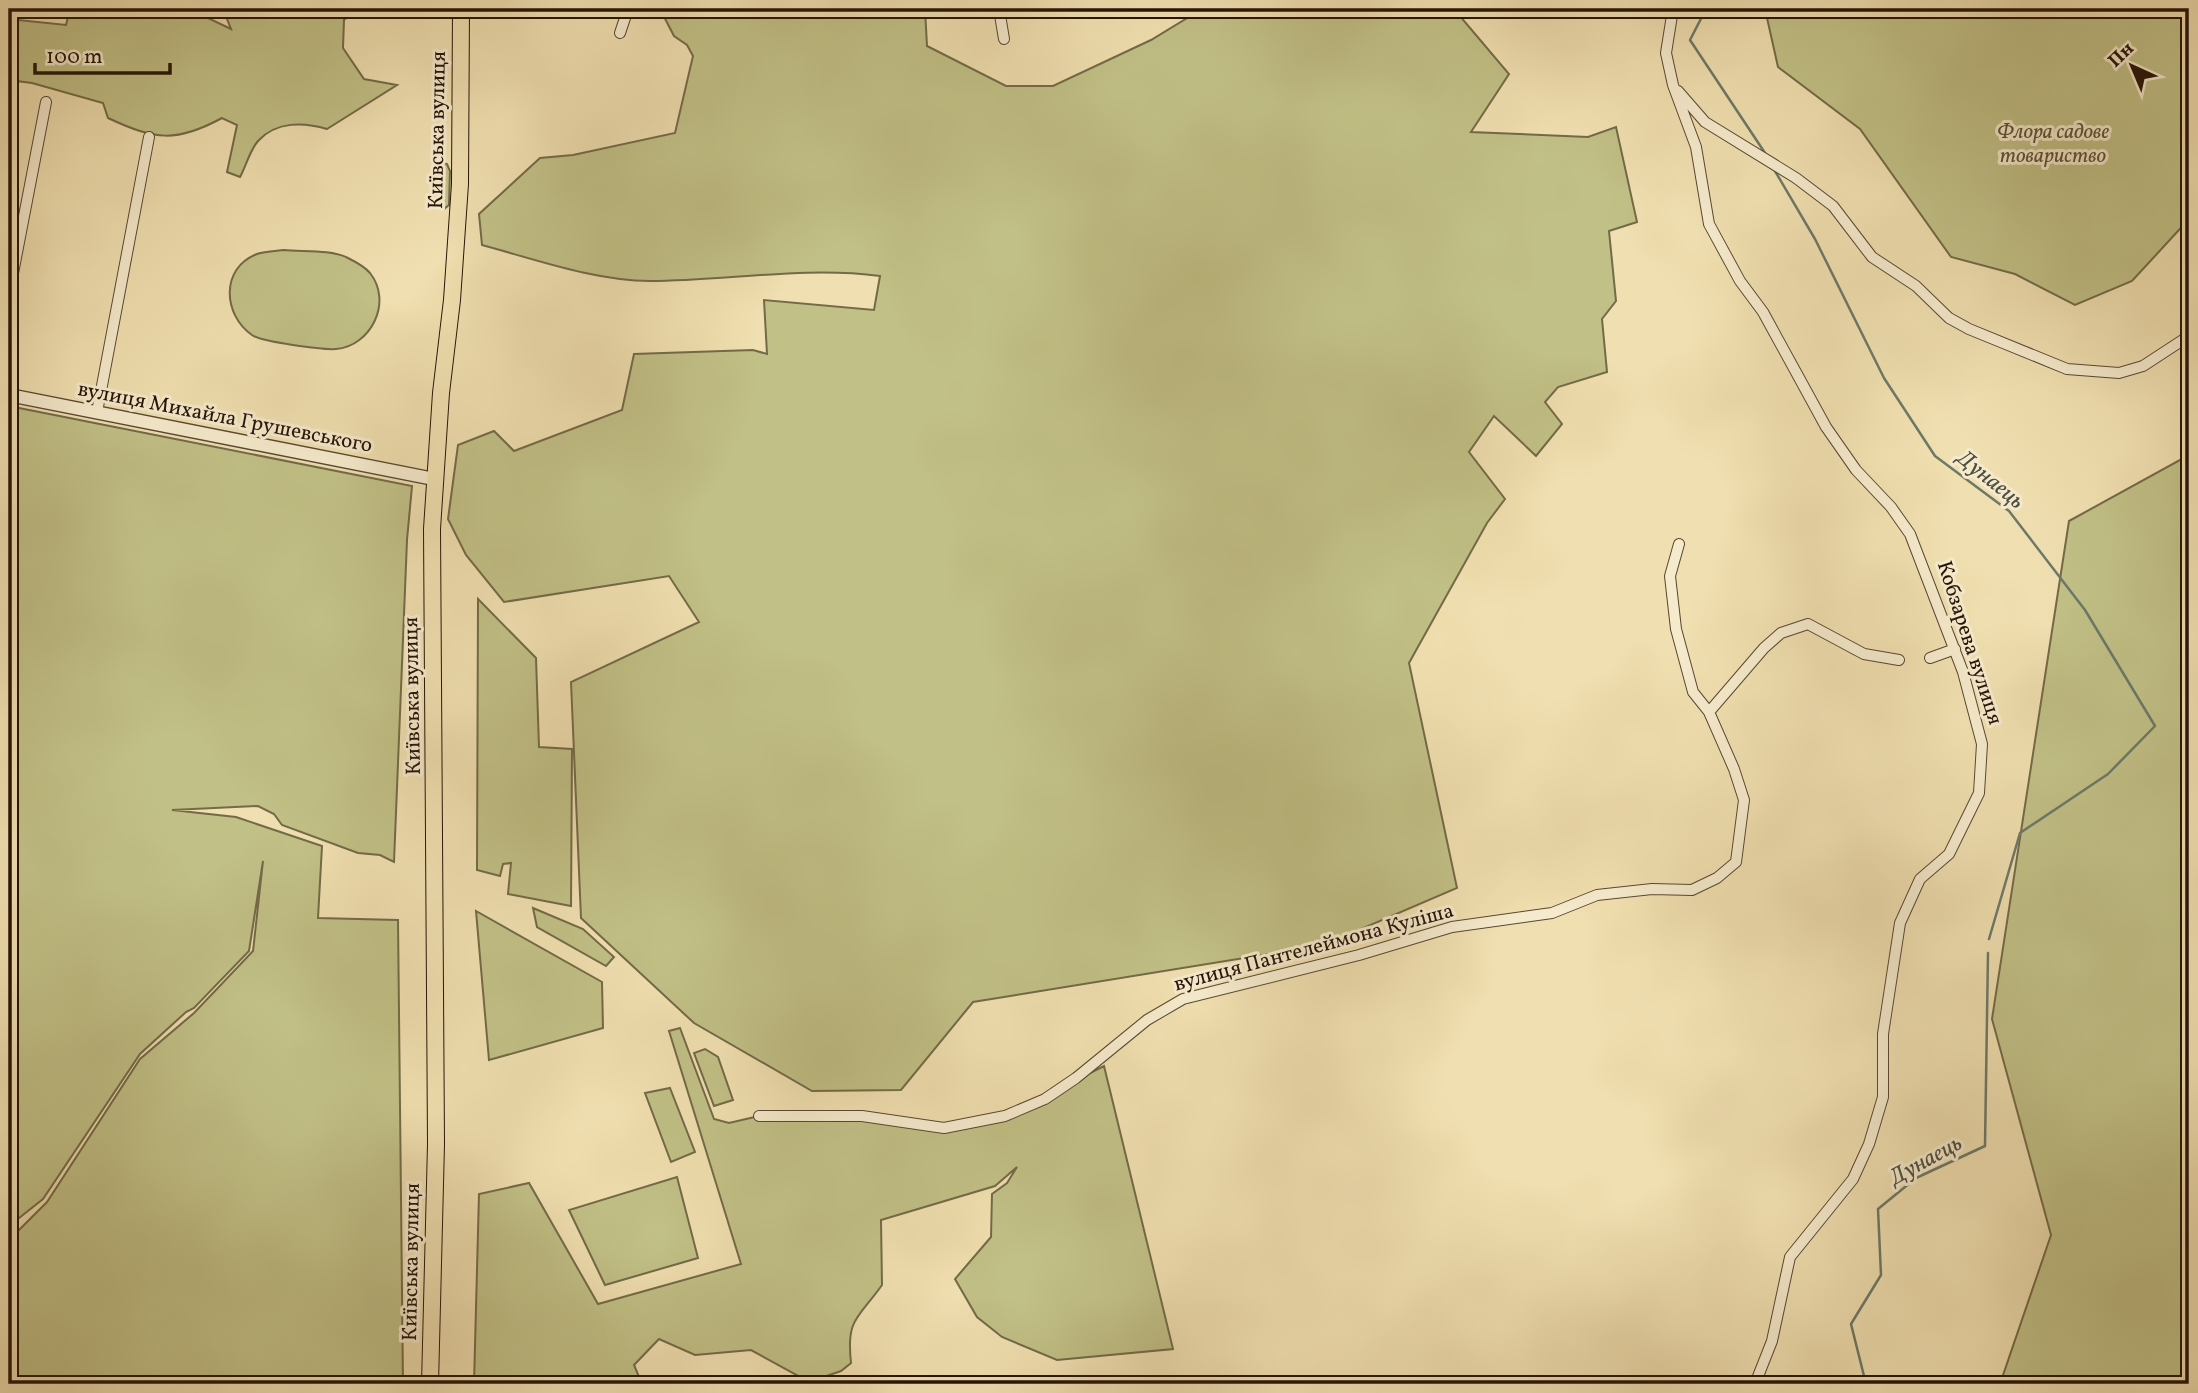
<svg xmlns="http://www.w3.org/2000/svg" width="2198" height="1393" font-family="Vollkorn,serif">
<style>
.green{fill:#c1c086;stroke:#736a47;stroke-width:2}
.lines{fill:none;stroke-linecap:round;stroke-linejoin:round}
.stream{stroke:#6c7968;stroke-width:2.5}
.minor-casing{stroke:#584732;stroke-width:12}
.tertiary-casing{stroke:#584732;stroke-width:15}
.primary-casing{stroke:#251408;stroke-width:18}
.minor{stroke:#f5eacc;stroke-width:10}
.tertiary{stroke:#f5eacc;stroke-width:12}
.primary{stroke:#f0dfb0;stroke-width:16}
.labels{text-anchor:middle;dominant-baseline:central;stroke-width:6;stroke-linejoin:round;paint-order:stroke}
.street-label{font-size:21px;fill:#251408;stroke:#f5eacc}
.park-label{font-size:21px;font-style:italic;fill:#5c5034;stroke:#f5eacc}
.water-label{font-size:23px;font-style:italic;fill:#4e4f40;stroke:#f5eacc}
</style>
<rect width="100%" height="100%" fill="#f0dfb0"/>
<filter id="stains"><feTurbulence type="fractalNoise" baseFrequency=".00286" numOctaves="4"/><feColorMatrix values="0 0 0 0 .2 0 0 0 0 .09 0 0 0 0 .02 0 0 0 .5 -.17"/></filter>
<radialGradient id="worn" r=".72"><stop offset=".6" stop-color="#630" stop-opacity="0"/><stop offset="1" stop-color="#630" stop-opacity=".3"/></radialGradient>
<path class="green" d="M70,9H189L231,29L223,9H354L344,20L343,48L364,79L397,85L327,129C304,122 276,121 258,141C250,150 246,166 240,177L227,172L237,125L222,118C176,143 155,140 108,118L103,103L32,83L9,80V19L66,25Z
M660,9H925L927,46L1006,86H1053L1151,40L1202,9H1454L1509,74L1471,132L1588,137L1616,127L1637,222L1609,231L1616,301L1602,319L1607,372L1558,387L1545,402L1562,424L1536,456L1494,416L1469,452L1505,499L1487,523L1409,663L1457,888L1324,945L973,1002L901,1090L812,1091L694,1023L581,918L571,682L699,622L669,576L504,602L466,555L448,519L458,445L494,431L514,451L622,410L634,354L753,350L767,354L764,300L874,310L880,276C803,266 726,281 650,281C595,281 534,259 482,245L479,214L540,158L573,155L675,133L693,56L687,45L674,36Z
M1765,9H2189V219L2132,281L2075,305L2015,274L1951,257L1860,129L1778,67Z
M441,162L447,164L450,171L449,205L444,209L434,204L433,167Z
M284,250C302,252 331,249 348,258C354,261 365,267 370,273C393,302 371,346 336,349C324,350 261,342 252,335C223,315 220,268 257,254C265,251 276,251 284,250Z
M9,406L412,486L407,540L394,862L380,855L358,853L282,825L274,814L258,806L172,810L236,817L322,846L318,918L398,920L403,1384H9V1240L47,1202L140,1059L194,1013L253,951L263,861L249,951L194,1008L186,1012L140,1054L43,1199L9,1226Z
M2189,455V1384H2000L2051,1235L1992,1019L2069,521Z
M478,599L536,658L539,747L572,749L571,906L508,894L511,863L503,864L500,876L477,870Z
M533,908L583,929L614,957L606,966L537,927Z
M476,911L602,982L603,1028L489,1060Z
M680,1028L714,1119L729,1123L759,1116L819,1114L944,1128L1005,1116L1104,1066L1173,1349L1057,1360L1002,1337L977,1317L955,1279L991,1237L992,1194L1007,1183L1017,1167L995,1186L881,1220L882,1285C858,1319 846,1318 851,1363L841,1371L809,1382L751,1350L695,1355L659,1339L634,1365L642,1384H474L479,1194L529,1183L598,1304L741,1264L669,1031Z
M705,1049L718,1057L733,1100L714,1106L694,1053Z
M670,1088L695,1152L671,1162L645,1093Z
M677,1177L698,1258L605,1285L569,1210Z"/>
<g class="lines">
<path class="stream" d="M1706,9L1690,40L1767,156
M1775,171L1815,239L1884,378L1935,456L2009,511L2085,610L2155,726L2108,774L2020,833L1989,939
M1866,1384L1851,1324L1881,1275L1878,1209L1916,1178L1985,1146L1988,953"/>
<g class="minor-casing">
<path id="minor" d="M999,9L1004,39
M1673,9L1666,53L1673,85L1696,147L1709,224L1740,281L1763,312L1826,427L1856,470L1891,507L1910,534L1963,672L1982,744L1979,793L1949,854L1920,879L1900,923L1883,1034V1097L1869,1144L1853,1179L1790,1257L1772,1341L1755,1384
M620,33L628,9
M1678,91L1705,122L1796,178L1833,206L1872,257L1916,286L1949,318L1969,329L2067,369L2119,373L2143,366L2189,336
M9,294L46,102
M97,412L149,137
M1930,658L1955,649
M1709,712L1764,648L1781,633L1808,624L1864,654L1899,660
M759,1116H862L944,1128L1005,1116L1045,1099L1076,1078L1147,1020L1183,999L1359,955L1452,927L1552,913L1597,895L1652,889L1692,890L1717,878L1736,862L1744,800L1734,769L1709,712L1693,692L1676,629L1670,576L1679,544"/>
</g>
<g class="tertiary-casing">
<path id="tertiary" d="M9,395L434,479"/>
</g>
<g class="primary-casing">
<path id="primary" d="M430,1384L436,1144L432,529L441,393L452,300L460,184L461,9"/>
</g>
<use href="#minor" class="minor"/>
<use href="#tertiary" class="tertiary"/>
<use href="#primary" class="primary"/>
</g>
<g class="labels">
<g class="street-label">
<text transform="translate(438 130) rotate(-89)">Київська вулиця</text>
<text transform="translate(225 418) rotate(11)">вулиця Михайла Грушевського</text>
<text transform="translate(1969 643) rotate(72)">Кобзарева вулиця</text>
<text transform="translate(413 696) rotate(-91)">Київська вулиця</text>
<text transform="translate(1314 948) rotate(-15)">вулиця Пантелеймона Куліша</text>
<text transform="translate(412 1262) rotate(-89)">Київська вулиця</text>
</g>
<g class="park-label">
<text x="2053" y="132">Флора садове<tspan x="2053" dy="24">товариство</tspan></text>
</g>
<g class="water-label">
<text transform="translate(1990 480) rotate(39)">Дунаець</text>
<text transform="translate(1926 1161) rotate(-29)">Дунаець</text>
</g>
</g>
<rect width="2198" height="1393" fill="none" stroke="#f0dfb0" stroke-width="35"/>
<rect x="10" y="10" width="2177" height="1372" fill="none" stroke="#251408" stroke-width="3.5"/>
<rect x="18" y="18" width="2163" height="1358" fill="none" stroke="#251408" stroke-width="2"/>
<g transform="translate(2132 66) rotate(316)" stroke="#f5eacc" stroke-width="5" paint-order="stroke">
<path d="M0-5L12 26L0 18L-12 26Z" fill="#251408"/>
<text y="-10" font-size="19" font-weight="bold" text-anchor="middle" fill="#251408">Пн</text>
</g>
<path d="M35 63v10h135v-10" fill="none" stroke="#251408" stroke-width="3.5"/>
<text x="46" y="63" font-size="21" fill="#251408" stroke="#f5eacc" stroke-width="5" paint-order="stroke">100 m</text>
<rect width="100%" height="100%" filter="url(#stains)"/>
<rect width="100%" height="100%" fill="url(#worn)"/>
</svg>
